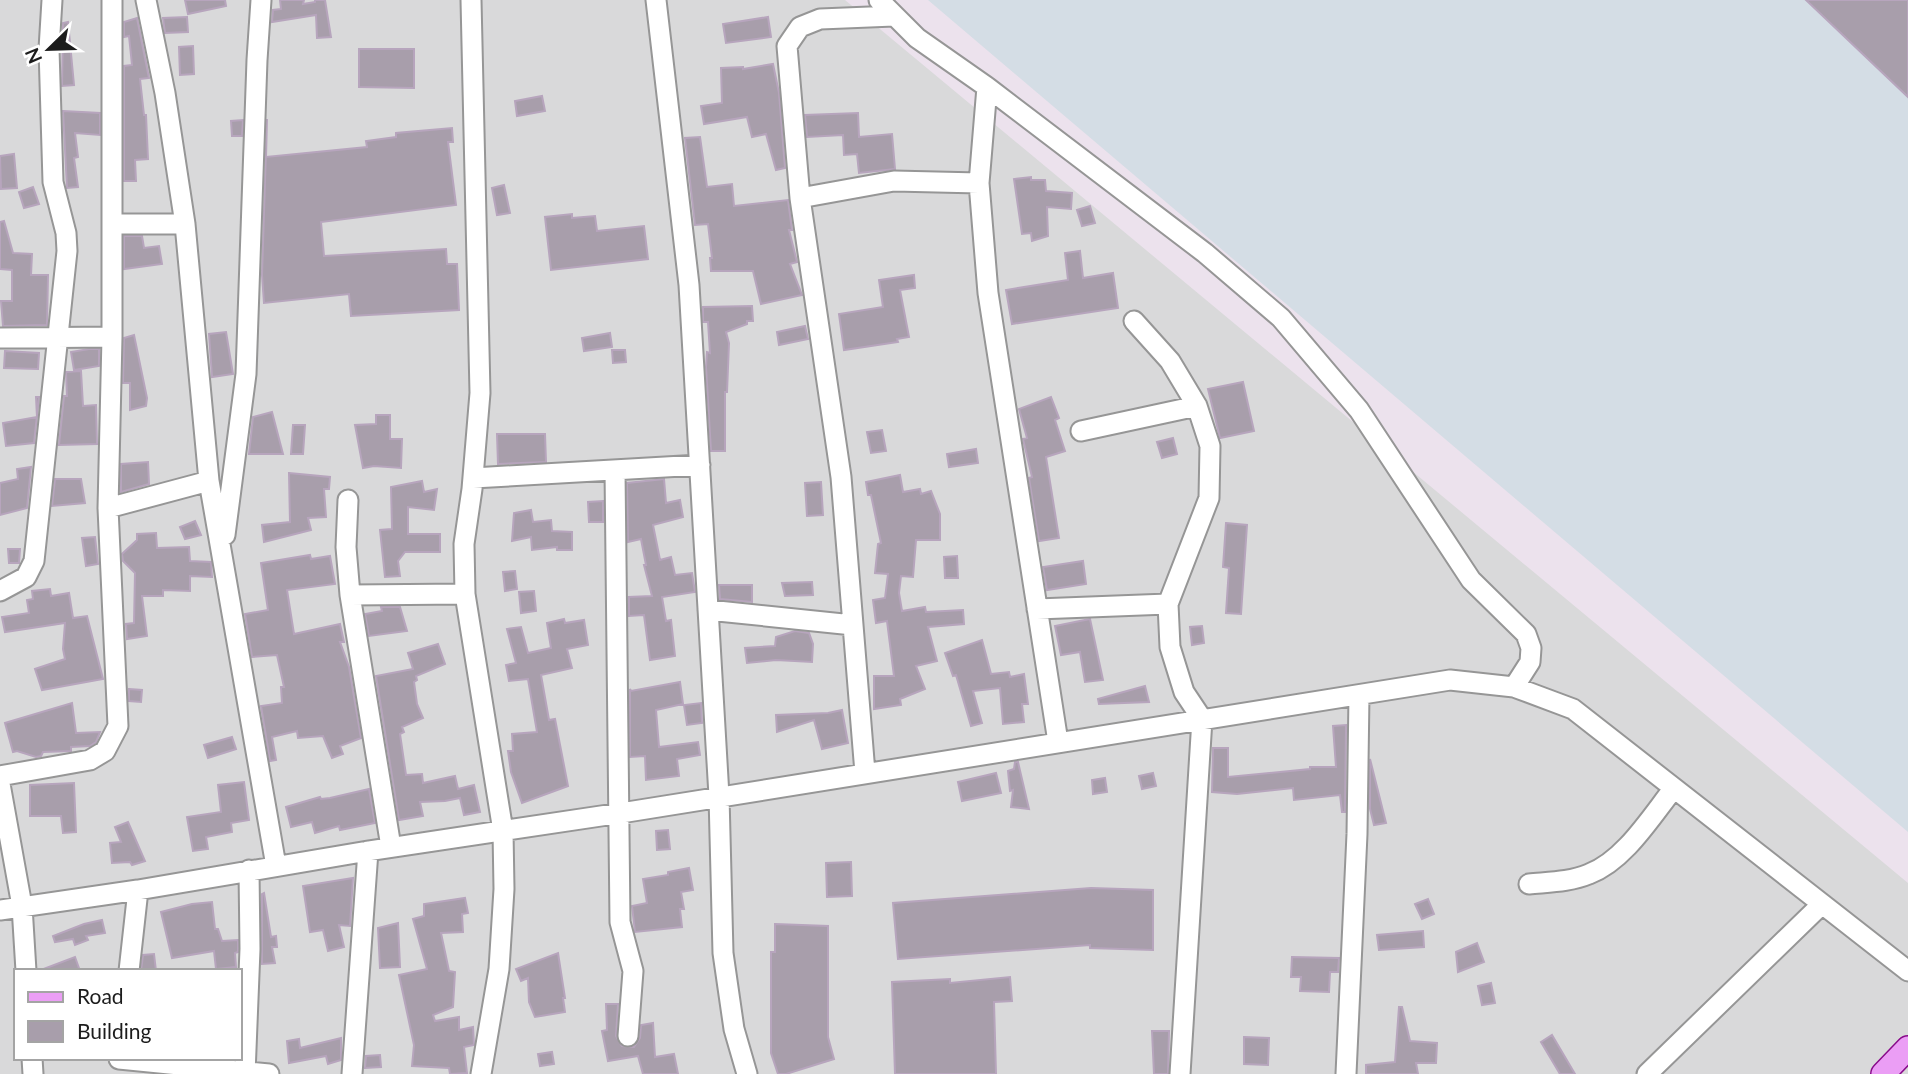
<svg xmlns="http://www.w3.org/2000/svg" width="1908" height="1074" font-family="Lato,sans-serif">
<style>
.residential{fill:#d9d9da;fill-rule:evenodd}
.industrial{fill:#d4dde5}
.building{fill:#a89eab;stroke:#b7a5bd;stroke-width:2}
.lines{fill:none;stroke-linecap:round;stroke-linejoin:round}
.minor-casing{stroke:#969696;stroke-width:23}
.major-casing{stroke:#880a8a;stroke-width:26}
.minor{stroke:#fff;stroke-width:19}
.major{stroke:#eb9ef5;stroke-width:23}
</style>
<rect width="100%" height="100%" fill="#ece2ed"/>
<path class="residential" d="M0,0H845L1908,883V1074H0ZM16,971H240V1058H16Z"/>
<path class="industrial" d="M928,0H1908V832Z"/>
<path class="building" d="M185,0H225L226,6L188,14Z
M280,0H304L303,4L315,2V0H325L331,37L317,38L316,15L272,22L273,10L281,9Z
M1806,0H1908V97Z
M187,17L188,32L165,33L163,18Z
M768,17L771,37L726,43L723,24Z
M137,18L149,78L140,79L144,115H146L148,159L135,160L136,181H124V66L132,65L129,36L124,37V22Z
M68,22L74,85L62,86L63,23Z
M193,46L194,74L180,75L179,47Z
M359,49H414V88L359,87Z
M773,64L779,93L785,168L776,170L766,134L752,137L747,117L704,124L701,106L722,103L721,68L743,67V69Z
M542,96L545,111L517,116L515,101Z
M63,111L100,113V135L75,133L78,157L74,158L78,187L67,188Z
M858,113L859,137L892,134L895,169L859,173L857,154L844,155L843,135L807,137L805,115Z
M267,119L266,157L367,147L366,141L396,137V133L452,128L453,142H448L456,205L321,222L324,256L446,249L447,264H457L459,310L351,316L349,294L264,303L262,275Z
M243,120L242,136H232L231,121Z
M700,137L707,187L732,184L734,206L788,200L792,230H789L797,262L790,264L802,295L761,304L753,271H711L710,258H712L708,224L695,225L685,138Z
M14,154L17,188L1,189L0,156Z
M1031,177V180H1045L1046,191L1072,193L1071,209L1047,207L1048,236L1032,241L1031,233L1022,234L1014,179Z
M504,185L510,213L497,215L492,188Z
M33,187L39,204L24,208L19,192Z
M1090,206L1095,223L1082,226L1077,210Z
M572,214V218L595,216L597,231L644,226L648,259L551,270L545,217Z
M4,221L13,253L32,254L31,275H48L47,325L3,326L1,301H12V270L0,269V222Z
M124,236H142L144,248L159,246L162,264L124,269Z
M1080,251L1083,278L1113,273L1118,308L1012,324L1006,290L1068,280L1065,253Z
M914,275L915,288L900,290L909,337L897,339L898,342L844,350L839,314L883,307L879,280Z
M752,306L753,321H747V324L726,332L729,343L727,392H725V451H711L706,367L707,352L710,353L708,322H703V307Z
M805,326L808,339L779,345L777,332Z
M226,332L233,374L212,377L209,334Z
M610,333L612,347L584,351L582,338Z
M134,335L147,398L146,406L130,410V383H123L124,338Z
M89,349H99V366L74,370L71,352Z
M612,350H625L626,362L613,363Z
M5,351L39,353L38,369L4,368Z
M81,371L83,406L96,405L97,444L59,445L64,396H67L66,372Z
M1243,382L1254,431L1220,438L1208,389Z
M36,397H39L34,443L6,446L3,423L37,417Z
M1051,397L1059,418L1055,420L1065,451L1046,457L1059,538L1039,541L1029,478L1032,477L1023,439L1027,438L1019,409Z
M272,412L283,454H249L253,417Z
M376,415H390V439H402L401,468L374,466L363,468L355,425L376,424Z
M293,425H305L303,454H291Z
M882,430L886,451L871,453L867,432Z
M497,434H545L546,462L498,464Z
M1173,438L1177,454L1162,458L1157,442Z
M976,449L978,463L949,467L947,454Z
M148,462L149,484L121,492V464Z
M31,467L27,508L0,515V483L18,479L17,469Z
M289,473L330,477L329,489H324L326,517L308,518L311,530L264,542L262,525L290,522Z
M900,475L903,492L920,489L921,494L931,491L940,514V540H916L913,577L901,576L899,593L902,611L925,607L926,612L963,610L964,624L928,627L937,661L916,666L925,689L900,699L901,705L874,709V676H894L887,621L876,623L873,600L885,598L888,574L875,573L878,544L881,543L871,495H868L866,482Z
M55,479H81L85,503L52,506Z
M664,479L666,503L680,500L683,517L653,525L660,560L671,557L675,575L692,573L695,592L662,597L666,621L671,620L675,656L650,660L644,615L629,616V597L652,596L644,565H646L641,539L628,542L627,483Z
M422,481L424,492L437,489L434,510L408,507V534H440V552H405L398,561L400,576L385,577L380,530L392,529L391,487Z
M821,482L823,515L807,516L805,483Z
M603,501V522H589L588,502Z
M531,510L533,522L551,520L552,531L572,532V550H557V547L532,550L531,537L512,541L514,513Z
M195,521L201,535L185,539L180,527Z
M1226,523L1247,525L1241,614L1226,613L1229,568L1223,567Z
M156,533L157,548L189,547L190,561L211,562L212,577L190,576V591L163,590V596H142L147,636L127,639L126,624L134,623L135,573L123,561L122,554L137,540V534Z
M95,537L98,564L86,566L82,538Z
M8,549H20L19,563H9Z
M310,555L311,559L330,556L335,584L287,590L294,634L340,624L344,642H340L349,667L361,738L340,746L343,754L332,758L323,736L298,738L297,731L272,737L276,760L270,761L261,706L282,703L281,687H284L277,655L252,657L245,614L268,610L261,563Z
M957,556L958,578H945L944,557Z
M1083,561L1086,584L1047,590L1043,567Z
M515,571L517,589L505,591L503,572Z
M812,582L813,595L785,596L782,583Z
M719,585H752V602L720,599Z
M50,589L51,596L69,593L73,618L87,616L103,679L42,690L35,669L65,659L63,649L65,623L5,632L2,617L29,613L27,600L33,599L32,591Z
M534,591L536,611L521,613L519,592Z
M381,607H400L407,631L369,636L365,614L382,611Z
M564,619L565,623L584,620L588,645L567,649L572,668L541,675L549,720L555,719L568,786L522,803L511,772L508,751H513L512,734L537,732L528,679L509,681L506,665L516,663L507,629L521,627L528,653L551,648L547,623Z
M1090,619L1103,680L1085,682L1080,652L1061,655L1055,626Z
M1202,626L1204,643L1192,645L1190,627Z
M795,631L809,633L813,644L812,662L776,660L747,663L745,648L775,646L776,637Z
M982,640L991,674L1009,672L1010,677L1024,674L1028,704H1022L1024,722L1003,724L1000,688L973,691L982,723L971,726L956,675L953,676L945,653Z
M438,644L445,664L416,676L417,680L414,682L417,704L423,718L402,727L404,732L400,734L406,775L422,774L423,783L455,776L458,789L474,785L480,812L464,815L460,798L445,801L420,802L423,816L399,820L376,676L413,669L408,653Z
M680,682L683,704L656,710L659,747L698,742L700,755L677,759L679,776L646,780L645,756L630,757V689L631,691Z
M1145,686L1149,702L1099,704L1098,699Z
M129,689L142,690L141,702L129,701Z
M72,703L76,733L100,732L96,742L90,746L71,747V751L43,752L41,756L36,757L17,751L13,752L5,723Z
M701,703L702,723L687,725L684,705Z
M842,710L848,743L822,749L814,720L777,732L776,715L828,713Z
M1346,725L1345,812H1342L1340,795L1294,800L1293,788L1237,794L1212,792L1213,748H1228V777L1310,769V767H1336L1333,726Z
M232,737L236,749L208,758L204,745Z
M1370,759L1386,823L1374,825L1370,809Z
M1015,762H1018L1029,809L1011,807L1013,790L1010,791L1008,771L1014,769Z
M996,773L1001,793L962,801L958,782Z
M1153,773L1156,786L1142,789L1139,776Z
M1105,778L1107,792L1093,794L1092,780Z
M244,782L249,820L231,823L232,832L206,837L208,849L193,851L187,817L221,812L218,785Z
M74,783L76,832L63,833L61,816H30V785Z
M369,789L375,823L340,830L339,826L315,833L312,822L291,827L286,807L320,797L321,799L330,798Z
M128,822L145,861L132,865L130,862L112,863L110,843L121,842L115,827Z
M668,830L670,849L657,850L656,831Z
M851,862L852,896L827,897L826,863Z
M689,868L693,890L681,892L684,909H680L682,927L635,932L632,906L647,903L643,879L668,875V872Z
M353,878L350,926L339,925L344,947L328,951L323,930L310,932L303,886Z
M1091,888L1153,890V950L1090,948V945L898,959L893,903Z
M264,893L271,937L276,936L277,947H272L275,963L262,964V894Z
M465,898L468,913L462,914L463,932L441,933L449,971L455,972L453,1007L433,1015L435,1021L459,1017V1030L473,1027L474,1045L464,1047L467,1073L450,1074L449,1068L412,1066L414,1045L399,975L427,969L413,919L424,916V904Z
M1428,899L1434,914L1422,919L1415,904Z
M212,902L215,929H218L222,941L238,940V952L235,953L236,967L216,969L214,951L172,958L161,912L192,904Z
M102,920L105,933L86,936L88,940L75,945L73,939L55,942L53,936L84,924Z
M398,923L400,967L380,968L378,928Z
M775,924L828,926V1037L834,1059L786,1074H778L771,1053V952H775Z
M1423,931L1424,947L1379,950L1377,935Z
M1477,943L1484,962L1458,972L1456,952Z
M558,953L565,998H563L565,1012L535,1017L529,1002L528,978L521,981L516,969Z
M154,954L156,971H141L143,955Z
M75,957L80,971H41V970Z
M1292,957L1339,958L1338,972H1330L1329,992L1300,991L1301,977H1291Z
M1010,977L1012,1001L994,1002L996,1074H895L892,982L950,979V983Z
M1491,983L1495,1003L1482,1005L1478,986Z
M606,1004H618L616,1036L622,1046L634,1047L640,1038L641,1025L653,1023L655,1057L674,1054L678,1074H643L638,1056L608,1061L602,1031L607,1030Z
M1399,1007H1402L1410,1041L1437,1043L1436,1063H1416L1418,1074H1366V1065L1395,1062Z
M1152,1031H1169L1168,1074H1154Z
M1552,1035L1575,1074H1560L1541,1042Z
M1244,1037L1269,1038L1268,1065L1244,1064Z
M341,1038V1060L328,1064L326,1056L289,1063L287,1041L299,1039L300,1048Z
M552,1052L554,1064L540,1066L538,1054Z
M380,1055L381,1067L365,1068L366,1056Z"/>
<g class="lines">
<g class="minor-casing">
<path id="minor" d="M146,0L165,93L185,224L209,481L276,866
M471,0L480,393L472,489L464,544L465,594L503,831L504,889L499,969L481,1074
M656,0L689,285L719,796L723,953L734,1029L747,1074
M879,0L917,38L987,87L1205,253L1281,318L1359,410L1471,580L1526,634L1531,648L1530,662L1514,687
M987,87L979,183L988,293L1058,742
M800,198L894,181L979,183
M112,224H185
M1134,321L1170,361L1197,406L1210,446L1209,498L1168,604L1170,647L1184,692L1202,719L1180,1074
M0,338L112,337
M1081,431L1197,406
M615,470L620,922L633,971L628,1036
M473,478L700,465
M348,500L346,547L350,595L391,847
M108,508L209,481
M225,535L246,374L257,60L261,0
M0,591L26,577L34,561L67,251L66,233L53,182L49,49L52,0
M350,595L465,594
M1037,609L1168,604
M708,610L853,625
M865,773L841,477L800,198L787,46L800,27L820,19L894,16
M0,776L90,760L105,751L118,726L108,508L112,337V0
M0,784L22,906L26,971
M1529,884C1549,882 1570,882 1589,874C1624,861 1651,817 1674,788
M0,910L138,890L368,851L621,813L1450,680L1514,687L1573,709L1908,971
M129,971L138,890
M32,1058L33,1074
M119,1059L269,1074
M245,1074L250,949L249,870
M352,1074L368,851
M1346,1074L1357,834L1359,695
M1647,1074L1822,904"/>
</g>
<g class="major-casing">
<path id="major" d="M1883,1074L1908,1048"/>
</g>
<use href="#minor" class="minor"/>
<use href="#major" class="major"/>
</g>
<rect x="14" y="969" width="228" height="91" fill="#ffffff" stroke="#a4a4a4" stroke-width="2"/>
<rect x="28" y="992" width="35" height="10" fill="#eb9ef5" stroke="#a4a4a4" stroke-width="2"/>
<text x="77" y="1004" font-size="21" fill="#1c1c1c">Road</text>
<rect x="28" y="1021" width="35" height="21" fill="#a89eab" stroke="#a4a4a4" stroke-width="2"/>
<text x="77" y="1039" font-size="21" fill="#1c1c1c">Building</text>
<g transform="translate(49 49) rotate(247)" stroke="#ffffff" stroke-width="5" paint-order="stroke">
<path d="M0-5L12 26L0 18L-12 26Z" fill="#1c1c1c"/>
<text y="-10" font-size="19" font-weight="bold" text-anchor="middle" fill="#1c1c1c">N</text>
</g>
</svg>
